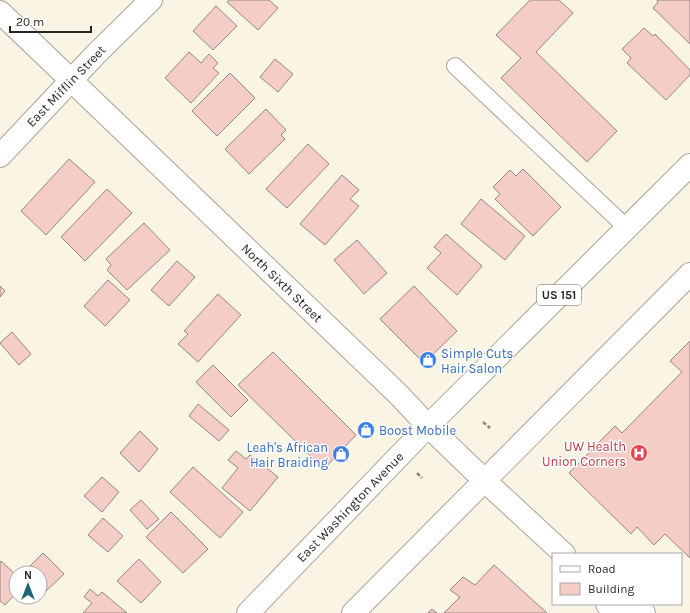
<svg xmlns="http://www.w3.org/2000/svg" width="690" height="613" font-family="Karla,sans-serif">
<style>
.building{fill:#f5cdc7;stroke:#968582}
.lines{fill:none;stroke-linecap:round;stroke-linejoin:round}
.lane-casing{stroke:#aaa596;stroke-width:18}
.street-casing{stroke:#aaa596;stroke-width:24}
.secondary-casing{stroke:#aaa596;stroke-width:24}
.primary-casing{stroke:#aaa596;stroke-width:24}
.path{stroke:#8a877c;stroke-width:2.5;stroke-dasharray:4 2;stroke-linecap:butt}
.lane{stroke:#fff;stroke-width:16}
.street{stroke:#fff;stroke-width:22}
.secondary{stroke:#fff;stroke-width:22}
.primary{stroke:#fff;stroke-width:22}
.labels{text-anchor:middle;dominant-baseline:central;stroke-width:3;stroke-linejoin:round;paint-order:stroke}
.shield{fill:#fff;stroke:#686763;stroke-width:1}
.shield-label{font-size:12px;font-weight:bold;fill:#282620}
.street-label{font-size:13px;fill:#282620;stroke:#fff}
.shop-label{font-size:13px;fill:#366cbe;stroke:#fff;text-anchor:start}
.health-label{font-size:13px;fill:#be3a42;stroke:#fff;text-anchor:end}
</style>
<rect width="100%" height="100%" fill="#f9f4e4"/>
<path class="building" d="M229,0H269L278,8L258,30L227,2Z
M530,0H559L573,13L536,52L617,131L587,162L501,78L521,58L496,35Z
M657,0H690V44L653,8L658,2Z
M216,6L237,26L213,50L193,31Z
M644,28L653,36L655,34L690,70V75L666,100L627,63L631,58L622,49Z
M189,52L201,63L209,54L218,63L213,68L219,73L191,103L165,78Z
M275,59L293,74L278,92L260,77Z
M230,73L255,98L217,136L192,111Z
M266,109L286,130L281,135L285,139L249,174L225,149Z
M308,144L329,164L287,208L266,189Z
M69,159L95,182L46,235L21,211Z
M523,169L561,207L533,236L495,199L500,194L493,187L510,170L516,176Z
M342,175L359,190L350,199L359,206L325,245L300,224Z
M107,189L132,213L85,261L61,237Z
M481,199L525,236L505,260L461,224Z
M144,223L170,250L127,290L107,270L111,265L106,259Z
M446,234L482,266L457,295L427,268L441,253L434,247Z
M357,240L387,273L364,294L334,260Z
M177,261L195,277L169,306L151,290Z
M108,280L130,300L105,326L84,306Z
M0,286L5,291L0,297Z
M414,286L457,331L424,363L380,319Z
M218,294L241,315L198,362L178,344L188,334L184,331Z
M12,332L31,354L19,365L0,343Z
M690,341V558L665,534L654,545L637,527L631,534L569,473L615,426L622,433L682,372L670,361Z
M273,352L356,435L324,469L238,385Z
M213,365L248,400L231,417L196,382Z
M198,404L229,430L219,441L189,416Z
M140,431L158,449L139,472L120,453Z
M236,451L246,459L250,455L278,477L250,511L222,488L238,468L228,460Z
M193,467L243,512L220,538L170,492Z
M102,477L119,492L102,512L84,496Z
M141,500L159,519L147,529L130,510Z
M171,512L208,549L183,573L146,537Z
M103,518L123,536L108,552L88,535Z
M43,553L64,574L44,593L40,588V573H25L24,572Z
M139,559L161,582L141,603L117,581Z
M1,561L16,575V593L5,605L0,601V563Z
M494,565L547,613H444L460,597L450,590L463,577L475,585Z
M90,589L98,596L102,592L127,613H83L92,603L84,597Z
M432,609L437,613H428Z"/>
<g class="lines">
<g class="lane-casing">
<path id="lane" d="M455,66L627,228"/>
</g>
<g class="street-casing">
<path id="street" d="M0,12L399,395L428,426
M0,156L96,54L151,0"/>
</g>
<g class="secondary-casing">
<path id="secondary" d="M428,426L485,481L564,554
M607,604L614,613
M630,604L644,613"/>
</g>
<g class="primary-casing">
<path id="primary" d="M248,613L428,426L690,165
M353,613L690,274"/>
</g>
<path class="path" d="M483,422L490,428
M417,473L422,478"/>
<use href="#lane" class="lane"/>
<use href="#street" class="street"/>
<use href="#secondary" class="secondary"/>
<use href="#primary" class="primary"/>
</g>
<defs>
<g id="shop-disc" transform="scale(0.9)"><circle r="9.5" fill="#3f7fe0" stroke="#fff"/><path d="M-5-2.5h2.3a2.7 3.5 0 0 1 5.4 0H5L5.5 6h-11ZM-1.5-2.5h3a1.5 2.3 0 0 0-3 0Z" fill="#fff"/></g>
<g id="hospital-disc" transform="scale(0.9)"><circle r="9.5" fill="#e0444e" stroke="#fff"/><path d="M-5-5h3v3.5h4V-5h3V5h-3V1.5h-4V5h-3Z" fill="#fff"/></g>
</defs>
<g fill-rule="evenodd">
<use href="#shop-disc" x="428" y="360"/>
<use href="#shop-disc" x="366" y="430"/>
<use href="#hospital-disc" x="639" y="453"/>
<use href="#shop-disc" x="341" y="454"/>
</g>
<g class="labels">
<rect class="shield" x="537" y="285" width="44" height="20" rx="3"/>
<g class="shield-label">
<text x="559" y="295">US 151</text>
</g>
<g class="street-label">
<text transform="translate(66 86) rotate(-46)">East Mifflin Street</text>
<text transform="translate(282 283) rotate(44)">North Sixth Street</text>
<text transform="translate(350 507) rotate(-46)">East Washington Avenue</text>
</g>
<g class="shop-label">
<text x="441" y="353">Simple Cuts<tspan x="441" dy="15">Hair Salon</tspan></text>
<text x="379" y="430">Boost Mobile</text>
<text x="328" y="447" text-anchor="end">Leah's African<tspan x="328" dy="15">Hair Braiding</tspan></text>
</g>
<g class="health-label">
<text x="626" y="446">UW Health<tspan x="626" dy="15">Union Corners</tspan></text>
</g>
</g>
<rect x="552" y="553" width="130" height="52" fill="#ffffff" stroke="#a9a8a6"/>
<rect x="560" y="566" width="20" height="6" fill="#ffffff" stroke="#a9a8a6"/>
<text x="588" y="573" font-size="12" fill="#282620">Road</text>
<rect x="560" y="583" width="20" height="12" fill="#f5cdc7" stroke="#a9a8a6"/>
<text x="588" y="593" font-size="12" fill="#282620">Building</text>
<g transform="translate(28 585)"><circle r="19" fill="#ffffff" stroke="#a9a8a6"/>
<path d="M0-3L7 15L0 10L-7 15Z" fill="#226578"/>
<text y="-6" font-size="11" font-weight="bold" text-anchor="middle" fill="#282620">N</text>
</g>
<path d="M10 26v6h81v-6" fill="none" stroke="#282620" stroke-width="2"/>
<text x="16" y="26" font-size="12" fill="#282620" stroke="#ffffff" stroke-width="3" paint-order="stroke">20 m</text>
</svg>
